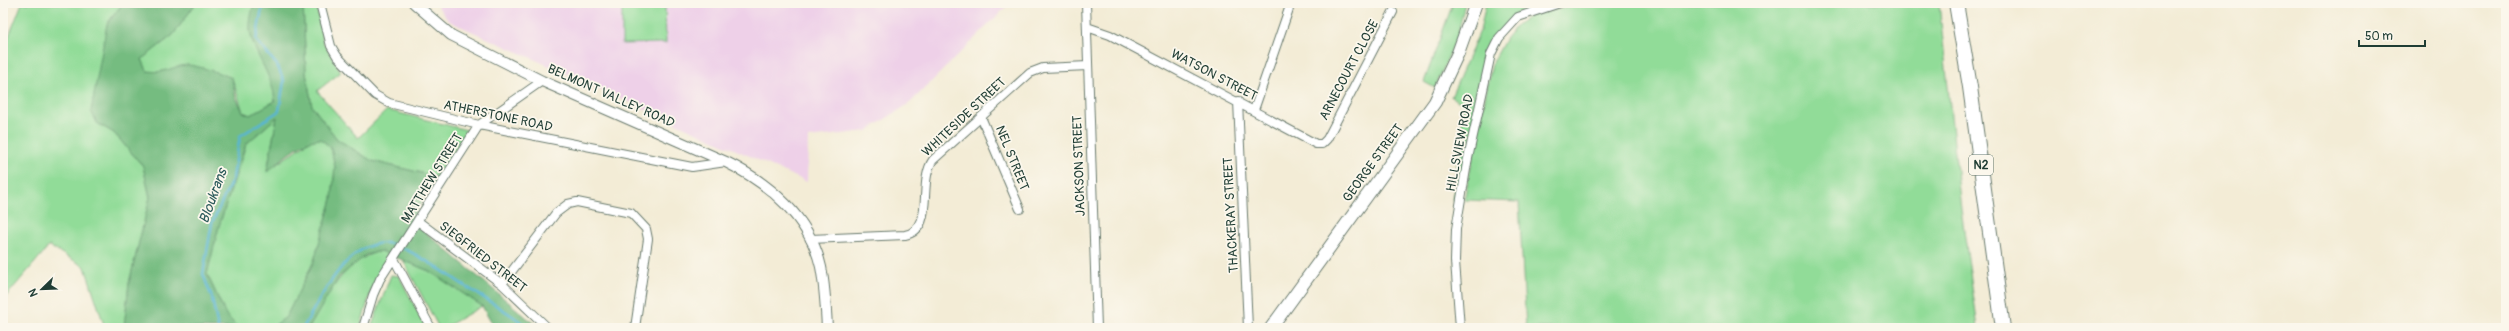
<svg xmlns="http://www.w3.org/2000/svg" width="2509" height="331" font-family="Pangolin,sans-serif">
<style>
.built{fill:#eed0e8}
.green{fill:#91dc98;stroke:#588c66}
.forest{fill:#74bc80;stroke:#4a7c5a}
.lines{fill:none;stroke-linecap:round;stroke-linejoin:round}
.stream{stroke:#57b5d5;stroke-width:2.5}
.minor-casing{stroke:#697a6d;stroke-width:10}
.tertiary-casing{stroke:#697a6d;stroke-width:12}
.secondary-casing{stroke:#697a6d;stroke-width:14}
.trunk-casing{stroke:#697a6d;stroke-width:16}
.minor{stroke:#fff;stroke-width:8}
.tertiary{stroke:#fff;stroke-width:10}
.secondary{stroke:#fff;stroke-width:12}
.trunk{stroke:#fff;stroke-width:14}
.labels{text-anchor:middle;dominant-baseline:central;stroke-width:3.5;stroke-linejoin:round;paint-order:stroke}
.shield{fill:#fbf7ec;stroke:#61756b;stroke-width:1}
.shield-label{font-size:12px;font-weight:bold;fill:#1f3d34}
.street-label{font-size:13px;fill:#1f3d34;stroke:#fbf7ec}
.water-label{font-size:14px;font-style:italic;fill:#2d5b5c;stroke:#fbf7ec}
</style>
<rect width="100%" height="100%" fill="#fbf7ec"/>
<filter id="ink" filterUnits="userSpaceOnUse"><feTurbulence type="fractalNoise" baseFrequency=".025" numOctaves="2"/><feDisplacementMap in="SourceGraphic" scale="8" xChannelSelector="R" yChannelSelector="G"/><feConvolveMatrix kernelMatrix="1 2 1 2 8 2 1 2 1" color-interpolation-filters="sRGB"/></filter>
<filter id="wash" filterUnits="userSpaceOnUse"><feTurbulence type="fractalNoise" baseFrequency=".012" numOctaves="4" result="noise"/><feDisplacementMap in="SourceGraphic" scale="16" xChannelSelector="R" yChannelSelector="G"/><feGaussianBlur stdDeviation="0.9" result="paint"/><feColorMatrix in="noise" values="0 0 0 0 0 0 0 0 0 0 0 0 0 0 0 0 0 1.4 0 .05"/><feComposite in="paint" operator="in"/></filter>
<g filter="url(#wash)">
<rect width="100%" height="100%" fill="#f3ecd6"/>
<path class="built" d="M435,3H1010L910,103L867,131L808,138L807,182L449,21Z"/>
<path class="green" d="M22,3H123L107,24L97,123L114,133L143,166L150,198L129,283L124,328H105L85,267L49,246L3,300V51Z
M196,3H254L253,8L269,76L274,89L275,101L250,115L243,112L232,78L187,65L161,73L147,71L142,59L173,35Z
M303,3H316L323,42L341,72L317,91L358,138L387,110L467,130L438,177L372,161L337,139L312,106L306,73Z
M622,3H665L666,43L622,44Z
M1453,3H1465L1458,34L1435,88L1424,82Z
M1486,3H1540C1512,11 1500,28 1488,54L1457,200H1453L1464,104L1451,97L1480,31Z
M1582,3H1939L1961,209L1978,328H1526L1519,202L1464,200L1492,64L1506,38L1518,24L1530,16Z
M277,117L267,171L311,140L321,139L331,148L335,167L332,199L314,261L286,318L271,328H239L226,315L207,274L219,226L246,144Z
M381,251L390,255L372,288L360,328H309C327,297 343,260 381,251Z
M403,260L429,271L482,306L444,328H439Z
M391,275L399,276L426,328H371Z"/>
<path class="forest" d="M123,3H196L173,35L142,59L147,71C167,74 171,66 187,65C197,65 223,74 232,78L236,97L243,112L250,115L275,101C273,75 254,56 250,31C249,23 252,11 254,3H303L306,73L312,106L337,139L372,161L438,177L411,220L539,328H494L482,306L429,271L381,251L366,255L339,277L309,328H271L286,317L314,261L332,199L335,167L331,148L321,139C300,140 283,159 267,172L277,117L246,144L219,226L207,274L226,315L239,328H124L129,283L150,197L143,166L114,133L97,123L91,111L107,24Z"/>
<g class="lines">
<path class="stream" d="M218,328L212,298L203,274L212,223L233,178L240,136L279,111L284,81L277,65L256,40L263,3
M303,328C320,299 346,241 387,243C405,245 446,273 462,284C478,295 515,315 528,328"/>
</g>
</g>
<g filter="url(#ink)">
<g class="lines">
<g class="minor-casing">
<path id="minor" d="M320,3L331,46L337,56L375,95L389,103L479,125L692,167L726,162
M1086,3L1097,328
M1087,27L1110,35L1316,144H1322L1327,139L1393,12
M1238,101L1248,328
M1254,110L1291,3
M981,117L1020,209
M419,222L502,284L548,328
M810,239L905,235C936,229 917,182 933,160L1030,73L1043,68L1088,66
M394,259L431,328
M502,284L556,213L568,204L577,202L631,213L646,229L648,239L635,328
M363,328L373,295L380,279L479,125L542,81
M1460,328L1455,261L1456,229L1467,163L1491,54L1499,38L1518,17L1560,3"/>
</g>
<g class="tertiary-casing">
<path id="tertiary" d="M414,3L451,35L542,81L726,162C769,183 810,218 821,267C825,287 826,308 827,328"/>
</g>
<g class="secondary-casing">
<path id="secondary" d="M1271,328L1435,102L1458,53L1476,3"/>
</g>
<g class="trunk-casing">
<path id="trunk" d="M1956,3L1970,87L2003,328"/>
</g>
<use href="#minor" class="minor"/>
<use href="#tertiary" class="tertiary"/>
<use href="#secondary" class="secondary"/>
<use href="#trunk" class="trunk"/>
</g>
</g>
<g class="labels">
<rect class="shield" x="1969" y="155" width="24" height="20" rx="3"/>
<g class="shield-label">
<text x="1981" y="165">N2</text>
</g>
<g class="street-label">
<text transform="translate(1349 70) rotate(-62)">ARNECOURT CLOSE</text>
<text transform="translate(1214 75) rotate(28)">WATSON STREET</text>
<text transform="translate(611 96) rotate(24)">BELMONT VALLEY ROAD</text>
<text transform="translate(498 116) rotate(12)">ATHERSTONE ROAD</text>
<text transform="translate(964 117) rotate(-43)">WHITESIDE STREET</text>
<text transform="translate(1460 143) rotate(-79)">HILLSVIEW ROAD</text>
<text transform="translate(1012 158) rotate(68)">NEL STREET</text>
<text transform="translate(1373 163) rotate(-54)">GEORGE STREET</text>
<text transform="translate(1079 166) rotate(-92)">JACKSON STREET</text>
<text transform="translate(432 178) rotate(-58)">MATTHEW STREET</text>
<text transform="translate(1231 215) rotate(-93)">THACKERAY STREET</text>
<text transform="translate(483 257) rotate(38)">SIEGFRIED STREET</text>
</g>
<g class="water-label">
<text transform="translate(213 196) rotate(-70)">Bloukrans</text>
</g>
</g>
<rect width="2509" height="331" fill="none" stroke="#fbf7ec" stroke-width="16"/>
<g transform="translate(42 289) rotate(247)" stroke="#fbf7ec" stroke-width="3" paint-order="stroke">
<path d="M0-3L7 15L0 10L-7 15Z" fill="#1f3d34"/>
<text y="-6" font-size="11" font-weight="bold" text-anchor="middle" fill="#1f3d34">N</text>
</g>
<path d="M2359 40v6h66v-6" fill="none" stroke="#1f3d34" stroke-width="2"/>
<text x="2365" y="40" font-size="12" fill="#1f3d34" stroke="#fbf7ec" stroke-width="3" paint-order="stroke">50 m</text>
</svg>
